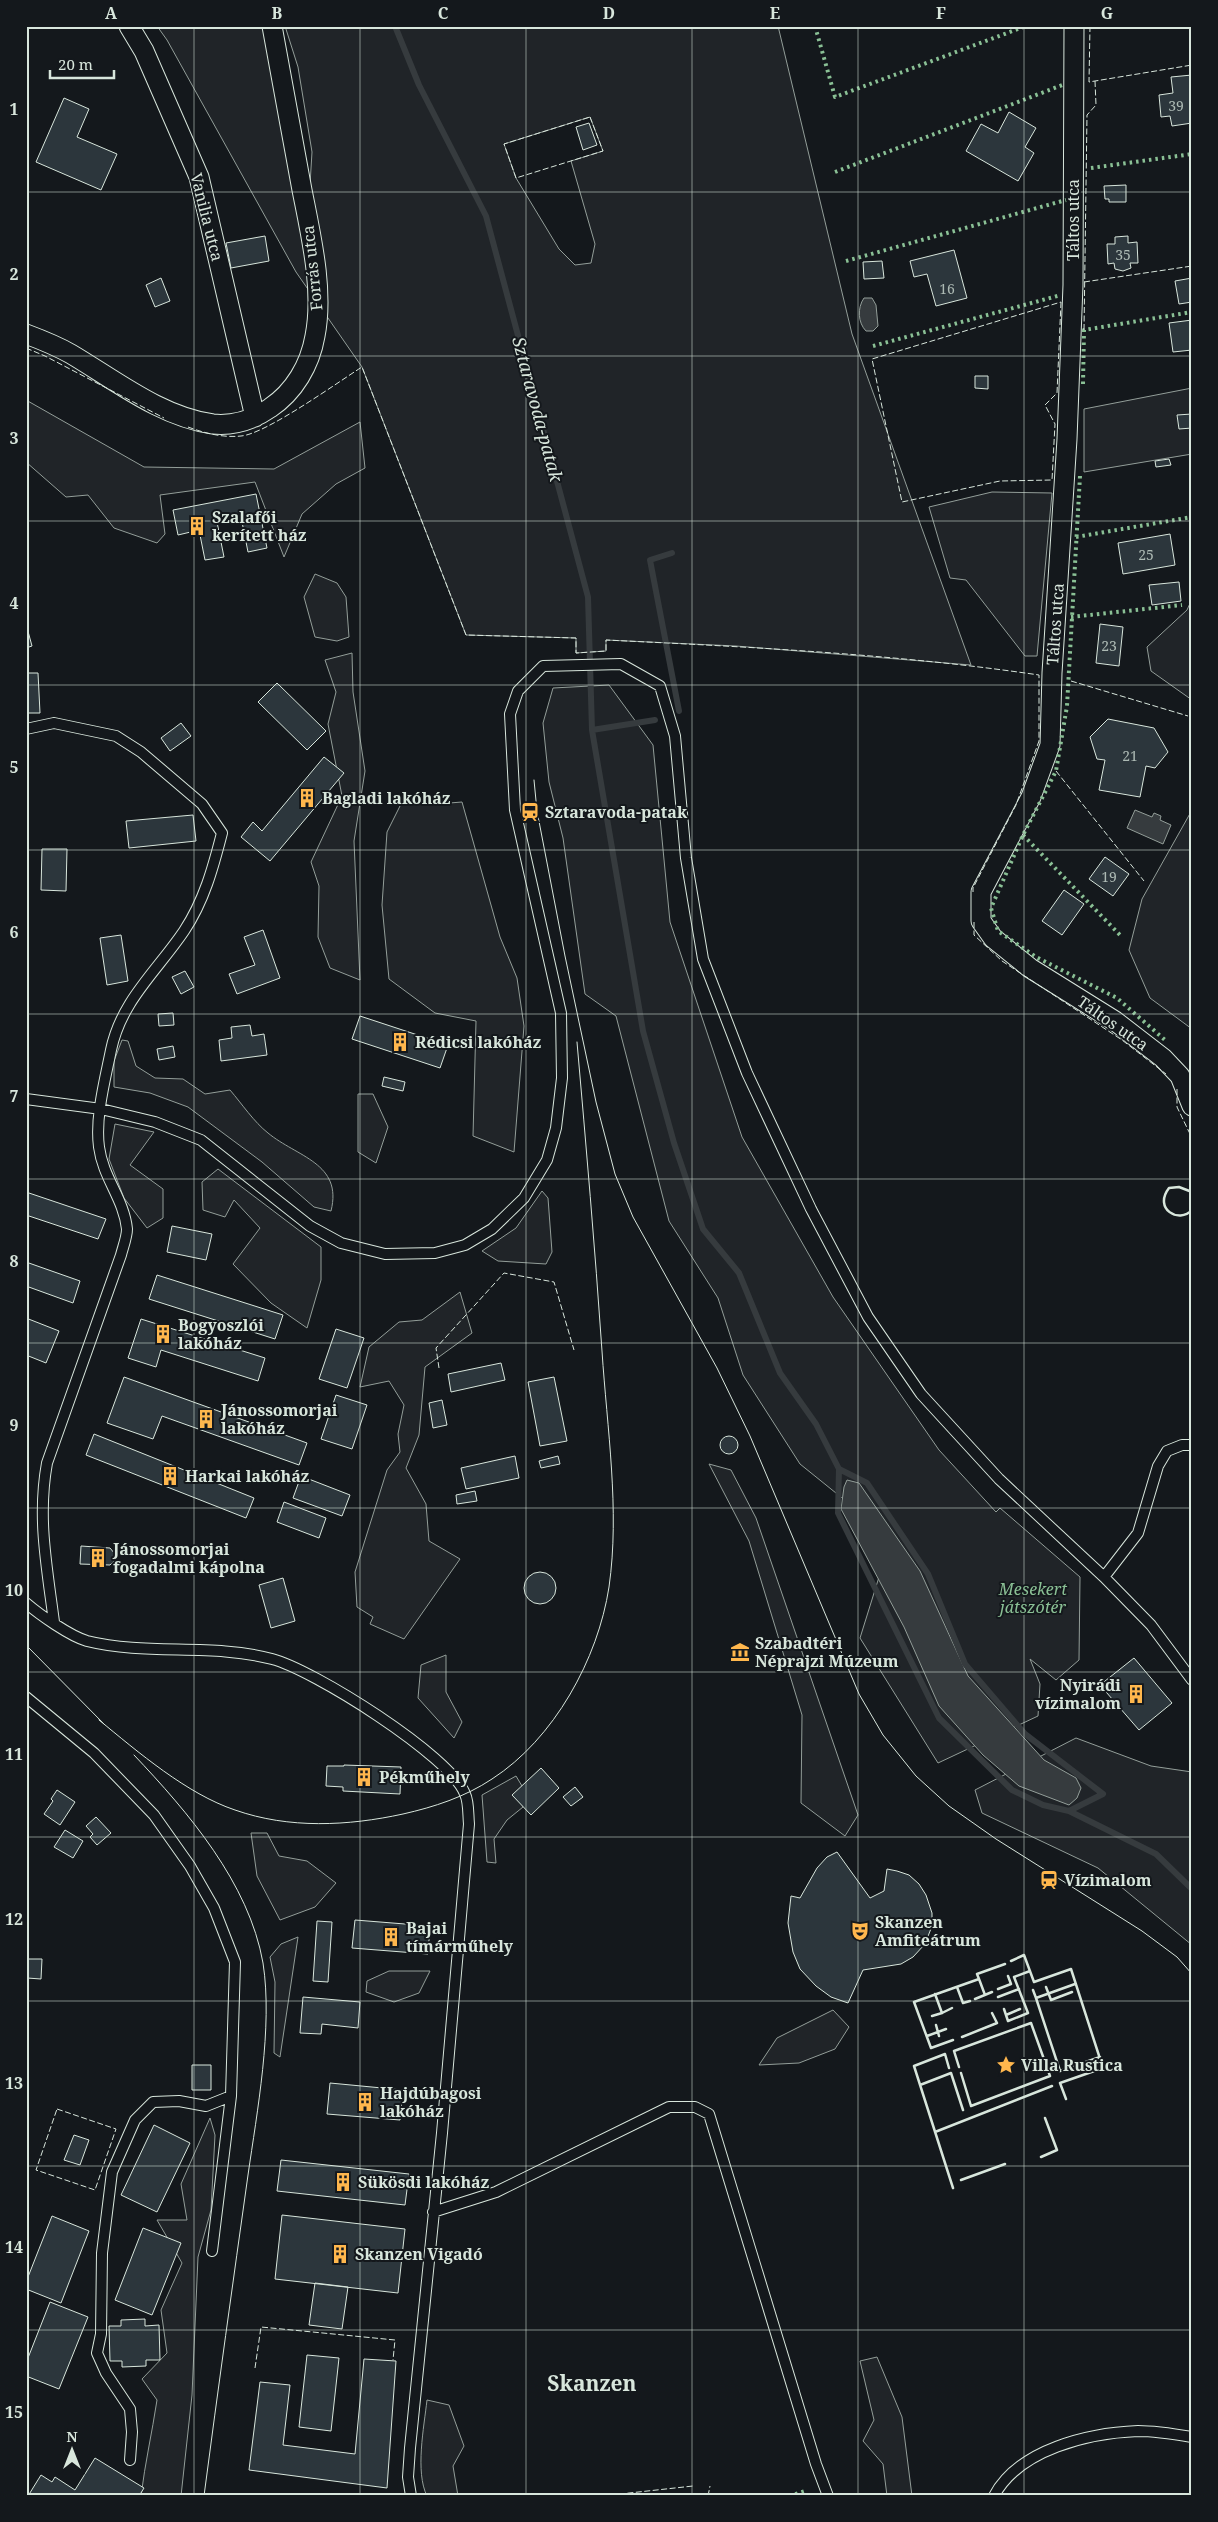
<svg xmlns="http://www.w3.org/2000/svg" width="1218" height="2522" font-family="'Noto Serif',serif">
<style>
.green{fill:#202428;stroke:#939e99;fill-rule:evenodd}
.water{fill:#363b3e;stroke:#939e99}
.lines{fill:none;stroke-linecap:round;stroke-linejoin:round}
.stream{stroke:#363b3e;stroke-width:6}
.building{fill:#2c363c;stroke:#d8e6dc}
.service-casing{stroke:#d8e6dc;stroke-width:12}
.minor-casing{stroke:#d8e6dc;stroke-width:21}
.service{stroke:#14181c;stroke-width:10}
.minor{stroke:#14181c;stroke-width:19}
.tram{stroke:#d8e6dc;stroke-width:1}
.hedge{stroke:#8ac095;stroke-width:4;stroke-dasharray:2.5 4;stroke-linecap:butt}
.fence{stroke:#d8e6dc;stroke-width:1;stroke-dasharray:6 2.5;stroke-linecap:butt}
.wall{stroke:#d8e6dc;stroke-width:2.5}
.grid{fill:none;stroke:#d8e6dc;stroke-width:1;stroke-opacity:0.55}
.labels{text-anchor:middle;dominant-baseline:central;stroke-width:4;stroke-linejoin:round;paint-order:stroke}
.number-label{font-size:14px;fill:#adbab4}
.street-label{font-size:16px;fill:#d8e6dc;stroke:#14181c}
.poi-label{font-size:16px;font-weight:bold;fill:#d8e6dc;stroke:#14181c;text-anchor:start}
.park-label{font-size:16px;font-style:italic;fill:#8ac095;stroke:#14181c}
.water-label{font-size:18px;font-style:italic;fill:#d8e6dc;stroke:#14181c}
.district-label{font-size:21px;font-weight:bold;fill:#d8e6dc;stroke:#14181c}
.neatline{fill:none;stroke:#d8e6dc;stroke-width:2}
.grid-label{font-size:16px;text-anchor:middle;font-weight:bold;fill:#d8e6dc}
</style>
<rect width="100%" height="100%" fill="#14181c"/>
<path class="green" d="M157,26H272L308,217L312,152L298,67L285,26H778L852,334L971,665L736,646L606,640V651L576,653V638L466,635L362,367L296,272L167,40ZM590,117L603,151L571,161L595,244L591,263L575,265L559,249L516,178L504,144Z
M1192,388V454L1084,472V409Z
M26,400L144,467L274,469L360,422L365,468L336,484L302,514L284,557L255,482L160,495L165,534L157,543L114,528L88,495L66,497L26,462Z
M992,492L1052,493L1037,656H1025L966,580L950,578L929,507Z
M315,574L337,583L346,597L349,637L337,641L315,637L304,597Z
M1192,599V700L1151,671L1147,647L1187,610Z
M352,653L353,692L365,771L354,841L360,980L330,968L318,937L319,886L311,862L342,796L328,724L336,692L325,660Z
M609,685L653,745L670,922L742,1137L833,1297L939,1450L996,1512L1000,1508L1080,1577L1079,1660L1056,1680L1030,1659L1040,1684L1038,1716L938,1763L860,1638L884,1561L857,1510L800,1464L743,1375L718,1298L669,1221L616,1016L585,994L563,838L549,782L543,723L553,688Z
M406,794L437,804L462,802L500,937L517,978L524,1026L514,1152L473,1136L476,1021L435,1013L389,979L382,905L387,832Z
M1192,810V1029L1150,998L1129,950L1142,899Z
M122,1040L128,1041L136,1066L155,1078L183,1079L205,1094L230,1090C242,1104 254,1122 268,1133C297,1157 343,1163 331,1211L314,1207L262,1162L188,1107L150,1093L114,1087V1061Z
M358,1094H373L388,1127L376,1163L358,1152Z
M115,1124L154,1132L130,1165L163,1189V1218L147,1228L124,1198L109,1159Z
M218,1169L321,1247V1280L307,1328L271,1303L233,1264L260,1228L234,1200L225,1217L203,1210L202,1182Z
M542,1191L548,1198L552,1252L546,1264L498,1261L482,1251L516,1228Z
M460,1292L472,1333L425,1367L419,1435L406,1468L426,1504L429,1541L460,1559L404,1639L370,1624L373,1617L357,1607L355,1572L387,1470L400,1452L398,1434L404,1405L389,1381L360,1387L369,1347L399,1322L422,1320Z
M709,1464L731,1470L756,1518L858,1815L845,1836L801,1803L802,1715L749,1541Z
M446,1655V1692L462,1722L454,1738L418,1698L421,1665Z
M1076,1738L1151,1766L1192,1772V1945L1098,1868L982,1813L975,1790Z
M516,1776L522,1786L523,1807L507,1820L494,1839L496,1863L487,1862L482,1795Z
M251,1833H267L279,1856L307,1861L336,1883L315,1907L280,1920L257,1876Z
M298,1937L280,2057L274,2053L275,1982L270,1957L281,1944Z
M389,1971H430L419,1993L394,2002L366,1992L367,1981Z
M833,2010L849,2027L835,2049L799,2063L759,2065L777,2038Z
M210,2118L215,2135L211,2210L198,2257L192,2395L181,2496H141C145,2463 152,2433 157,2400L142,2379L167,2353L161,2310L182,2263L157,2220H187L181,2184Z
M877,2357L902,2417L912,2496H887L883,2464L863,2441L874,2420L860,2361Z
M427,2400L449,2405L464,2446L453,2466L458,2496H427C415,2472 424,2427 427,2400Z"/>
<path class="water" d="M864,298H872L876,305L878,326L873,331H866C858,323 857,308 864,298Z
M1135,810L1152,817L1154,813L1161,816L1160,820L1171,825L1163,844L1127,828Z
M847,1480L859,1483L920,1571L968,1676L1044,1760L1076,1778L1081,1788L1077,1798L1069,1805L1019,1786L983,1755L939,1706L904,1627L841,1509L844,1487Z"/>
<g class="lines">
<path class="stream" d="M395,26L419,85L486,216L588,597L592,730L643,1031L674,1143L703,1229L739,1273L780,1373L816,1424L839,1469L867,1483L928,1574L965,1664L1025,1734L1103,1794L1069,1811L1156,1854L1192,1889
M672,553L650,560L679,711
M592,730L655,720
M839,1469L838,1513L939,1718L1012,1790L1043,1805L1069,1811"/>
</g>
<path class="building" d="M1192,75V123L1172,126L1170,116L1161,117L1159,95L1173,93L1171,77Z
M64,98L89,109L77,137L117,154L101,190L36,162Z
M1009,112L1036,128L1025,147L1034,153L1018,181L966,151L981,124L998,133Z
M589,123L597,145L583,150L576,127Z
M1126,185V202H1109V199H1105L1104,186Z
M265,236L269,261L231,268L226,243Z
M1128,236V243L1137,242L1138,263H1130L1131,268L1123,271L1115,269L1114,263L1108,264L1107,244H1115V237Z
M954,250L967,298L936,306L927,274L914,277L910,261Z
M882,261L884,278L864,279L863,262Z
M161,278L170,301L155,307L146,285Z
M1192,278V302L1179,304L1175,281Z
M1192,320V350L1173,352L1169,323Z
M975,376H988V389L975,388Z
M1192,414V428L1179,429L1177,415Z
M1169,459L1171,465L1156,467L1155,461Z
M256,494L267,548L248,552L241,517L217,522L224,557L205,560L199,530L178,535L173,510Z
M1170,534L1175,565L1123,574L1118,543Z
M1179,582L1181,601L1152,605L1149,585Z
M26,624L32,646L26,648Z
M1100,624L1123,627L1119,666L1096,663Z
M26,673H38L40,713H26Z
M277,683L326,731L307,750L258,702Z
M1108,719L1154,728L1168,752L1155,768L1146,766L1140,797L1099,790L1105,760L1097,759L1090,737Z
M181,723L191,736L170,751L161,738Z
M324,757L344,773L270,861L241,837L253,822L262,831Z
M193,815L196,841L129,848L126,821Z
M42,849H67L66,891L41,890Z
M1105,857L1129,874L1113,896L1089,879Z
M1064,890L1084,904L1062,935L1042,921Z
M263,930L280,978L237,994L229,974L255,965L244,937Z
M121,935L128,981L107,985L100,938Z
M185,971L194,987L181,994L172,977Z
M173,1013L174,1025L159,1026L158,1014Z
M360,1016L448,1045L440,1068L352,1039Z
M250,1025L252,1036L264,1034L267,1055L221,1061L219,1040L232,1038L231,1027Z
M173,1046L175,1057L159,1060L157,1049Z
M384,1077L405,1082L403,1091L382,1086Z
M26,1192L106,1219L98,1239L26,1215Z
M172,1226L212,1234L206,1260L167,1252Z
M26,1262L80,1281L73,1303L26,1286Z
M157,1275L283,1315L275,1339L149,1299Z
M26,1318L59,1331L46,1363L26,1355Z
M141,1319L265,1358L258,1381L161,1350L156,1367L128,1358Z
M336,1329L364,1338L347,1388L319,1379Z
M501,1363L505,1380L451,1392L448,1374Z
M124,1377L307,1443L299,1465L162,1416L153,1439L107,1423Z
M554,1377L567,1441L540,1446L528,1382Z
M336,1395L367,1405L352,1449L321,1439Z
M442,1400L447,1425L433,1428L429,1403Z
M94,1434L254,1498L246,1518L86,1455Z
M720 1445a9 9 0 1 1 18 0a9 9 0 1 1-18 0Z
M515,1456L519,1478L466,1489L461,1468Z
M558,1456L560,1464L541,1468L539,1461Z
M301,1476L350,1495L342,1516L293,1498Z
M475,1491L477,1501L457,1504L456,1495Z
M284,1502L326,1518L319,1538L277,1522Z
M81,1546L110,1548L115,1554L114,1561L110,1565L80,1564Z
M524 1588a16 16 0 1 1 32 0a16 16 0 1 1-32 0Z
M283,1578L295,1621L271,1628L259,1585Z
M1134,1658L1172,1703L1139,1730L1100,1685Z
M344,1765L401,1767L400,1794L343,1791V1787L326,1786L327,1766H344Z
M541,1768L559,1788L531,1815L512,1795Z
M575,1787L583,1797L571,1806L563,1797Z
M57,1790L75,1802L60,1825L44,1814L53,1801L51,1799Z
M96,1817L111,1833L97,1845L90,1837L93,1834L86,1826Z
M65,1830L83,1841L73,1858L54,1847Z
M837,1852L870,1898L884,1891L887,1869L897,1871L909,1875L919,1884L926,1895L932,1913V1926L925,1944L913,1957L901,1964L863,1970L848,2003L831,1997L816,1986L800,1969L793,1952L788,1923L791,1896L800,1898L817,1868L827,1857Z
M355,1920L430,1926L428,1954L352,1948Z
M317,1921L332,1922L328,1982L313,1981Z
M28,1959H42L41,1979L27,1978Z
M303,1997L360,2002L358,2028L322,2024L321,2034L300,2033Z
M192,2065H211V2090H192Z
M330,2083L403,2090L400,2120L327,2114Z
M154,2125L190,2143L157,2212L121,2195Z
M74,2135L89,2140L80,2165L64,2160Z
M281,2160L409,2174L405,2205L277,2191Z
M282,2215L405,2229L398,2293L275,2279Z
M52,2216L89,2231L61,2303L26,2289V2282Z
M143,2228L181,2243L152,2315L115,2300Z
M315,2283L348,2287L342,2329L309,2325Z
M50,2302L88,2317L59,2389L26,2376V2363Z
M145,2319V2326L159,2325L160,2360H146V2366L122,2367V2361H110L109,2326H121V2320Z
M307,2355L339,2358L331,2431L299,2427Z
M364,2359L396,2361L387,2488L249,2470L260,2382L290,2385L283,2445L355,2454Z
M95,2458L144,2488L139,2496H28L41,2475L52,2482L55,2477L75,2490Z"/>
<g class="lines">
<g class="service-casing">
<path id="service" d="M26,729L54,723L116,736L141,752L202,804L222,833C213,868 204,901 184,931C157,971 121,1001 111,1050C105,1080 95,1117 99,1147C103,1178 124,1199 127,1229C127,1237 123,1247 121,1255L47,1463C37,1518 47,1567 54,1622
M26,1099L101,1109L155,1122L201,1140L310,1226L341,1243L385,1254L435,1253L465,1245L492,1229L524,1198L547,1160L556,1128L562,1078L561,1013L515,810L510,714L518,691L543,666L621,664L660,686L675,736L686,858L703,959L747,1073L811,1209L868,1317L921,1394L999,1479L1104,1577L1151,1625L1192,1680
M1104,1577L1138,1533L1158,1466L1167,1451L1182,1445H1192
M26,1603C40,1615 70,1636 87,1641C147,1656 212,1643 272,1659C312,1669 451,1756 465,1794C469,1802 468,1815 469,1824L442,2133L410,2448L408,2477L411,2496
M26,1697L94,1753L154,1815L190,1866L214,1908L235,1962L231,2096L206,2106L179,2101L153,2102L135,2120L112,2172L102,2253L101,2334L97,2353L106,2373L130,2409L132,2432L130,2460
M433,2212L496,2192L669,2107H695L709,2114L816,2464L828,2496
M212,2251L231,2096
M994,2496C1019,2449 1089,2433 1138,2431C1156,2431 1174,2434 1192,2437"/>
</g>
<g class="minor-casing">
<path id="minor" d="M129,26L144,51L199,177L255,417
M1074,26L1073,285L1067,439L1052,673L1050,745L1031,797L981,892V921L993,938L1030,968L1115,1021L1163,1058L1180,1076L1192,1106
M26,334C42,340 57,346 71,354C115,380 161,417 213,424C234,426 253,420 270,408C294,392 310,365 315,336C324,290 311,236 302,190C292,135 282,81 272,26"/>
</g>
<use href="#service" class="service"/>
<use href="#minor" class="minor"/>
<path class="tram" d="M534,780L537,811L565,956L596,1102L615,1174L633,1217L717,1368L750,1436L859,1694L883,1735L916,1776L949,1806L996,1839L1142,1931L1177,1957L1192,1974
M26,1645L104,1724
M99,1720C138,1752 187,1794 235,1810C289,1829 348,1826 403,1814C434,1807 465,1797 492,1779C554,1739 598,1659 609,1587C620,1510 607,1428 602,1351C595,1248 586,1145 577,1042
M134,1755C188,1812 249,1883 263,1963C273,2027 257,2112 248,2175C233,2282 218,2389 204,2496"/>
<path class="hedge" d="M815,26L835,97L1026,26
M1091,168L1192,154
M835,172L1065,84
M846,261L1066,200
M873,346L1061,295
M1083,384L1084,330L1192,312
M1080,476L1067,706L1056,771L1023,835L991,908L998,931L1036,957L1117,998L1165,1040
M1076,537L1192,517
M1071,617L1182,605
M1023,835L1120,935
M789,2496L805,2491L806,2496"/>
<path class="fence" d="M1090,26L1089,82L1192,65
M590,117L603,151L516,178L504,144Z
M1084,282L1192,266
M1061,302L1057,393L1045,405L1055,424L1052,480L1000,481L902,502L872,359Z
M1084,330L1087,115L1096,105L1095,81
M26,348L45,356L164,418
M188,427C204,433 223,438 241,436C266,434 338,382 362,367L466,635L576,638V653L606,651V640C750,647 896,654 1039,675V741L1016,805L973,888V892
M1071,681L1188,716
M1056,771L1144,881
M974,922V935L1002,961L1122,1040L1166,1074
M1177,1089V1107L1192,1138
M439,1368L436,1348L504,1273L554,1282L574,1350
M57,2109L116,2129L95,2190L36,2170Z
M255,2368L261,2327L395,2340L393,2360
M602,2496L693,2486
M708,2496L710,2486"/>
<path class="wall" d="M1192,1192L1179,1187L1169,1188C1153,1209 1179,1224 1192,1210
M1011,1961L1024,1955L1034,1982L1071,1969L1103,2068L1060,2083L1066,2099
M979,1979L985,1995
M1075,1984L1036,1998L1060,2071L1100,2057
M957,1987L963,2003L970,2001
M1046,1987L1051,2000L1072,1992
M998,1989L1011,1984L1008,1976
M1033,1990L1036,1998
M935,1994L942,2013L952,2008
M998,1997L1019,1989
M975,1999L992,1992
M1004,2009L1008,2021L1028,2013L1014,1977L1030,1971
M1006,2015L1020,2009
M932,2016L942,2013
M936,2025L939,2036
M927,2036L946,2029
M962,2037L997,2023L992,2013
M953,2040L931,2048L914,2002L979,1979L977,1974L1005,1964
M959,2067L954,2051L1031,2023L1050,2076L971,2106L961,2073
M949,2068L945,2054L914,2066L953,2188
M920,2085L951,2073L963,2110
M935,2132L1052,2086
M1041,2157L1057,2150L1045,2118
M961,2180L1005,2164"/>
</g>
<path class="grid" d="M194,26V2496M360,26V2496M526,26V2496M692,26V2496M858,26V2496M1024,26V2496M26,192H1192M26,356H1192M26,521H1192M26,685H1192M26,850H1192M26,1014H1192M26,1179H1192M26,1343H1192M26,1508H1192M26,1672H1192M26,1837H1192M26,2001H1192M26,2166H1192M26,2330H1192"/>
<defs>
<g id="building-bare" transform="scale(1.5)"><path d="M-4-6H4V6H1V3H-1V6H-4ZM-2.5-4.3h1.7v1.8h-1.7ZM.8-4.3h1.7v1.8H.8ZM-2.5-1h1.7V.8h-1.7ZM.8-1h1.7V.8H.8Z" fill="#ffb74d" stroke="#14181c" stroke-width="2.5" paint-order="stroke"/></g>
<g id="station-bare" transform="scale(1.5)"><path d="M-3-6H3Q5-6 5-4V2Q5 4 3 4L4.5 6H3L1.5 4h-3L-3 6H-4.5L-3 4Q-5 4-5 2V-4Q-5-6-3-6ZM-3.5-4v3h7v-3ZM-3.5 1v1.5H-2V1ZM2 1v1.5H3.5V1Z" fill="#ffb74d" stroke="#14181c" stroke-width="2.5" paint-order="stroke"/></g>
<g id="museum-bare" transform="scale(1.5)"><path d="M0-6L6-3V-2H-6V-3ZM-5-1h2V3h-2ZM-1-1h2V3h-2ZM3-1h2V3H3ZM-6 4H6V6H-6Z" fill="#ffb74d" stroke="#14181c" stroke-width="2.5" paint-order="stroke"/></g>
<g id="theatre-bare" transform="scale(1.5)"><path d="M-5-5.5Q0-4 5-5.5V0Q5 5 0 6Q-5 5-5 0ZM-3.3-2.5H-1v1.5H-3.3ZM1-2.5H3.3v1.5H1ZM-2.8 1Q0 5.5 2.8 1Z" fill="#ffb74d" stroke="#14181c" stroke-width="2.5" paint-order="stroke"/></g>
<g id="sight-bare" transform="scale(1.5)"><path d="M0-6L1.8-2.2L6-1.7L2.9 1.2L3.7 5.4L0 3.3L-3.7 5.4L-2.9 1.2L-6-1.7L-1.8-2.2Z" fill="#ffb74d" stroke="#14181c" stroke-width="2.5" paint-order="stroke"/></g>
</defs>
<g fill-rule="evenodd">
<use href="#building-bare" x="197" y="526"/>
<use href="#building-bare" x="307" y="798"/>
<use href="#station-bare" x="530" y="812"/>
<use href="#building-bare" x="400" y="1042"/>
<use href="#building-bare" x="163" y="1334"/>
<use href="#building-bare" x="206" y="1419"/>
<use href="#building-bare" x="170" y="1476"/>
<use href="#building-bare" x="98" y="1558"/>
<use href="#museum-bare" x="740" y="1652"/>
<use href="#building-bare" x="1136" y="1694"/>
<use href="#building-bare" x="364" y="1777"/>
<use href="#station-bare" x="1049" y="1880"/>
<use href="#theatre-bare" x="860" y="1931"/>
<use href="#building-bare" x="391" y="1937"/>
<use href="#sight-bare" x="1006" y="2065"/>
<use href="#building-bare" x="365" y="2102"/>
<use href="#building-bare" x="343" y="2182"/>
<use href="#building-bare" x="340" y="2254"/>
</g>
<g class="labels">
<g class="number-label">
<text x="1176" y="105">39</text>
<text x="1123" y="254">35</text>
<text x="947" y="288">16</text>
<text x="1146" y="554">25</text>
<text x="1109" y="645">23</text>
<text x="1130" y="755">21</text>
<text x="1109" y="876">19</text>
</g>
<g class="street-label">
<text transform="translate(207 217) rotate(76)">Vanilia utca</text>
<text transform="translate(1073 220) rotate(-90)">Táltos utca</text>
<text transform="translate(312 268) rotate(-96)">Forrás utca</text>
<text transform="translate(1055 624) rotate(-86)">Táltos utca</text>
<text transform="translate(1113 1023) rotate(35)">Táltos utca</text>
</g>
<g class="poi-label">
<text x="212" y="517">Szalafői<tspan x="212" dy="18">kerített ház</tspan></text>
<text x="322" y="798">Bagladi lakóház</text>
<text x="545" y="812">Sztaravoda-patak</text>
<text x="415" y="1042">Rédicsi lakóház</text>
<text x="178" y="1325">Bogyoszlói<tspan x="178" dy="18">lakóház</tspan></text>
<text x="221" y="1410">Jánossomorjai<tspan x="221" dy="18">lakóház</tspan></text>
<text x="185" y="1476">Harkai lakóház</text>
<text x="113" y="1549">Jánossomorjai<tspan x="113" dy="18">fogadalmi kápolna</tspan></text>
<text x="755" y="1643">Szabadtéri<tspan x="755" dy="18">Néprajzi Múzeum</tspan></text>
<text x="1121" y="1685" text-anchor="end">Nyirádi<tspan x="1121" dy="18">vízimalom</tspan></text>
<text x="379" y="1777">Pékműhely</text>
<text x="1064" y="1880">Vízimalom</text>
<text x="875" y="1922">Skanzen<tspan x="875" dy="18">Amfiteátrum</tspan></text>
<text x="406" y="1928">Bajai<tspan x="406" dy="18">tímárműhely</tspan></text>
<text x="1021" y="2065">Villa Rustica</text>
<text x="380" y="2093">Hajdúbagosi<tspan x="380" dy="18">lakóház</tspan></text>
<text x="358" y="2182">Sükösdi lakóház</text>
<text x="355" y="2254">Skanzen Vigadó</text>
</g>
<g class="park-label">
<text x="1033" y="1589">Mesekert<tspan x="1033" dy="18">játszótér</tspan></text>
</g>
<g class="water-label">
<text transform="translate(538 409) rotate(75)">Sztaravoda-patak</text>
</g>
<g class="district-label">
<text x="592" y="2383">Skanzen</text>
</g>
</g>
<rect width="1218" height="2522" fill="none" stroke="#14181c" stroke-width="55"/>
<g transform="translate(72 2450)" stroke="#14181c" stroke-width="4" paint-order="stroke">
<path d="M0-4L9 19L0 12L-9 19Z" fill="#d8e6dc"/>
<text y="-8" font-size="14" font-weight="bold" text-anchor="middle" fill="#d8e6dc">N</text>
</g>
<path d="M50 70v8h64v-8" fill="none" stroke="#d8e6dc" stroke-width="2.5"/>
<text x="58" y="70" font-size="15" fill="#d8e6dc" stroke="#14181c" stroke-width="4" paint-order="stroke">20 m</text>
<rect x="28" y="28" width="1162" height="2466" class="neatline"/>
<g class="grid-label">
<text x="111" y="19">A</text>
<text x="277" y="19">B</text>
<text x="443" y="19">C</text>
<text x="609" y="19">D</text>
<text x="775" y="19">E</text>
<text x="941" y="19">F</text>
<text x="1107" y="19">G</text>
<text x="14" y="115">1</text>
<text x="14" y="280">2</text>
<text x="14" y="444">3</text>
<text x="14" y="609">4</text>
<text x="14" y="773">5</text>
<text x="14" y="938">6</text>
<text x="14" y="1102">7</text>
<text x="14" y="1267">8</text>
<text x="14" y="1431">9</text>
<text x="14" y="1596">10</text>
<text x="14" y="1760">11</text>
<text x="14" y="1925">12</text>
<text x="14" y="2089">13</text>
<text x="14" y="2253">14</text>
<text x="14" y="2418">15</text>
</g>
</svg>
